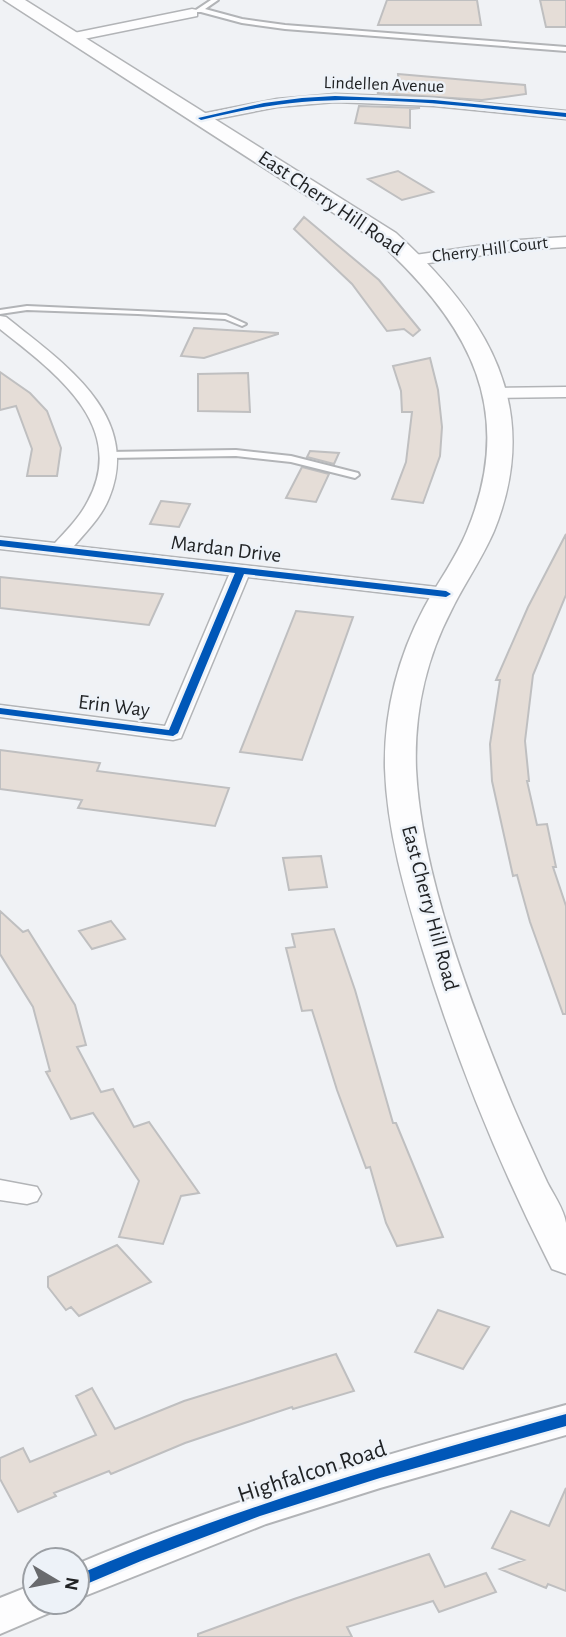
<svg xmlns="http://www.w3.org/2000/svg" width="566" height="1637" font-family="'Alegreya Sans',sans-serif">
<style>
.building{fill:#e5ddd7;stroke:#bfbfc0;stroke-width:2}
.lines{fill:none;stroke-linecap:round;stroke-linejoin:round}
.service-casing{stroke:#b2b4b7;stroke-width:4}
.minor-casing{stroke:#b2b4b7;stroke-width:3}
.tertiary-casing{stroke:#b2b4b7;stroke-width:4}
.secondary-casing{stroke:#b2b4b7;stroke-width:3}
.service{fill:#fdfdfe;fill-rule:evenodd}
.minor{fill:#fdfdfe;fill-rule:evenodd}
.tertiary{fill:#fdfdfe;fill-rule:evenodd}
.secondary{fill:#fdfdfe;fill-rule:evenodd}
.cycleway-casing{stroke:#edf2f8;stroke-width:5}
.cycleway{fill:#0057b8;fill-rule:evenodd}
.labels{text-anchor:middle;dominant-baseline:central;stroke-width:5;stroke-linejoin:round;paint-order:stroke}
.far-street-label{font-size:18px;fill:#212325;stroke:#edf2f8}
.street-label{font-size:21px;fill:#212325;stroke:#edf2f8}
.near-street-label{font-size:24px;fill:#212325;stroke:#edf2f8}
</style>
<rect width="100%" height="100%" fill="#f0f2f5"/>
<path class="building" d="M387,0H477L481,25H378Z
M540,0H566V27H546Z
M398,74L525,85L526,94L482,100L377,93L399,85Z
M359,106L420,108L410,109V128L355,123Z
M398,171L433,192L402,200L368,179Z
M304,217L379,280L420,330L413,336L404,329L387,331L352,284L294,229Z
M194,328L278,333V334L204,358L181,356Z
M430,358L438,390L442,427L440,456L423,503L392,499L406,462L412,412H402L401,391L393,366Z
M0,372L30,393L47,411L61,448L57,476H27L32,449L16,406L0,410Z
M248,373L250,412L198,411V374Z
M310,451L339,453L334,464L307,457Z
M302,467L329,474L316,502L286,498Z
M161,501L190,504L179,527L150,524Z
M566,534V595L533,675L525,741L529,781H527L537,825L547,824L556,867H553L566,906V1014H563L530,922L517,875L513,876L492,781L490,744L500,680H496L528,607Z
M0,577L163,594L149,625L0,608Z
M296,611L353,617L302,760L240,752Z
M0,750L100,763L97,771L229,788L215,826L78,808L82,800L0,789Z
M321,856L327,887L289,890L283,858Z
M0,911L23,932L28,930L75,1005L86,1045L77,1047L101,1092L113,1089L134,1127L149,1122L199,1193L181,1196L163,1244L119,1237L139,1181L93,1113L71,1119L46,1072L50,1071L33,1007L0,954Z
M111,921L125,939L92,949L79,931Z
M334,929L355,990L393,1123H396L443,1237L397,1246L386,1223L370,1167L366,1168L337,1090L312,1010L302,1011L286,948L295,947L292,934Z
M117,1245L151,1282L79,1316L71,1307L66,1310L48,1287V1277Z
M438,1310L489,1327L463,1369L415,1352Z
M336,1354L354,1391L293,1409L292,1407L185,1443L111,1474L109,1471L54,1493L56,1496L18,1512L0,1479V1458L23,1448L30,1462L96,1435L76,1396L92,1388L115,1429L184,1401Z
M566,1488V1591L548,1584L546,1588L500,1569L524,1560L492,1548L511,1511L549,1526Z
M429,1554L445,1587L486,1573L496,1592L439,1612L433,1601L347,1627L352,1637H198V1634L294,1599Z"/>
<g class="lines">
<g class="service-casing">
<path id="service" d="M211,0H218L205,9L242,19L285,25L566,47V51L285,29L242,23L201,12H196V10Z
M27,306L226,315L246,324L242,326L225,319L138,314L27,310L0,314V310Z
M236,450L291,456L358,473L359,475L355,478L291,462L236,456L108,458L104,455L108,452Z"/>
</g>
<g class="minor-casing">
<path id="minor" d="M192,9L197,10V16L74,41L67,37L74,33Z
M335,94L434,98L566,111V119L434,106L335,102L277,107L201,122L194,118L201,114L277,99Z
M566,237V247L519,250L415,265L407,260L415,255L519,240Z
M0,316L6,317C62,362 143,415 109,498C102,516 87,531 74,546L446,588L453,590L456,594L453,598L446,600L248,577L181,738L173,740L0,717V705L165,726L229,575L0,549V537L55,543C67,530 80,517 88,501C129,425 53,371 0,329Z
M566,387V397L496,398L487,393L496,388Z
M0,1180L37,1187L41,1194L37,1201L27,1204L0,1200Z"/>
</g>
<g class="tertiary-casing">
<path id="tertiary" d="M566,1405V1435L380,1488L266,1524L77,1599V1564C235,1497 400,1450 566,1405Z
M35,1584V1602H54L49,1613L0,1634V1598Z"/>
</g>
<g class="secondary-casing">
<path id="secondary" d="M4,0H25L396,233C487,316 544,407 494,531C482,559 464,584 451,611C426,659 414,714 416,769C421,874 472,1007 512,1104C523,1130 535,1156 547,1182C553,1194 564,1209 566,1223C566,1238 566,1257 566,1274L552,1269L547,1259C497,1160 456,1058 423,951C405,892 387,831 385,768C384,712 398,657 424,608C438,582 456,558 467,531C517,411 470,325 380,243Z"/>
</g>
<use href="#service" class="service"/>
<use href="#minor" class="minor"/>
<use href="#tertiary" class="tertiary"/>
<use href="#secondary" class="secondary"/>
<g class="cycleway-casing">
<path id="cycleway" d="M335,96L434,100L566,113V117C478,108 390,95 302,102C268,105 234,112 201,120L198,118L264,103L302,98Z
M0,540L446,591L451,594L446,597L244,574L178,733L173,736L0,714V708L169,730L235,573L0,546Z
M566,1414V1426L380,1478L260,1516L141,1561L77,1588V1575C235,1507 400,1460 566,1414Z"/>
</g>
<use href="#cycleway" class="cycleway"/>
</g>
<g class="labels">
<g class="far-street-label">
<text transform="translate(384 85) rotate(2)">Lindellen Avenue</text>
<text transform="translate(490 250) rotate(-7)">Cherry Hill Court</text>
</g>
<g class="street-label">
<text transform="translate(331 203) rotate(34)">East Cherry Hill Road</text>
<text transform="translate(226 549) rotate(7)">Mardan Drive</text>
<text transform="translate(114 706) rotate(7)">Erin Way</text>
<text transform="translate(430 908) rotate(75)">East Cherry Hill Road</text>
</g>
<g class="near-street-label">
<text transform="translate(312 1472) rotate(-18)">Highfalcon Road</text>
</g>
</g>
<g transform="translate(56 1581) rotate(100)"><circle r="33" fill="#edf2f8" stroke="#9b9fa4" stroke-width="2"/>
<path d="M0-5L12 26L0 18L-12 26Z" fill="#696b6e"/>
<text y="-10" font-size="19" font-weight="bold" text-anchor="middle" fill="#212325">N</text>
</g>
</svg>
